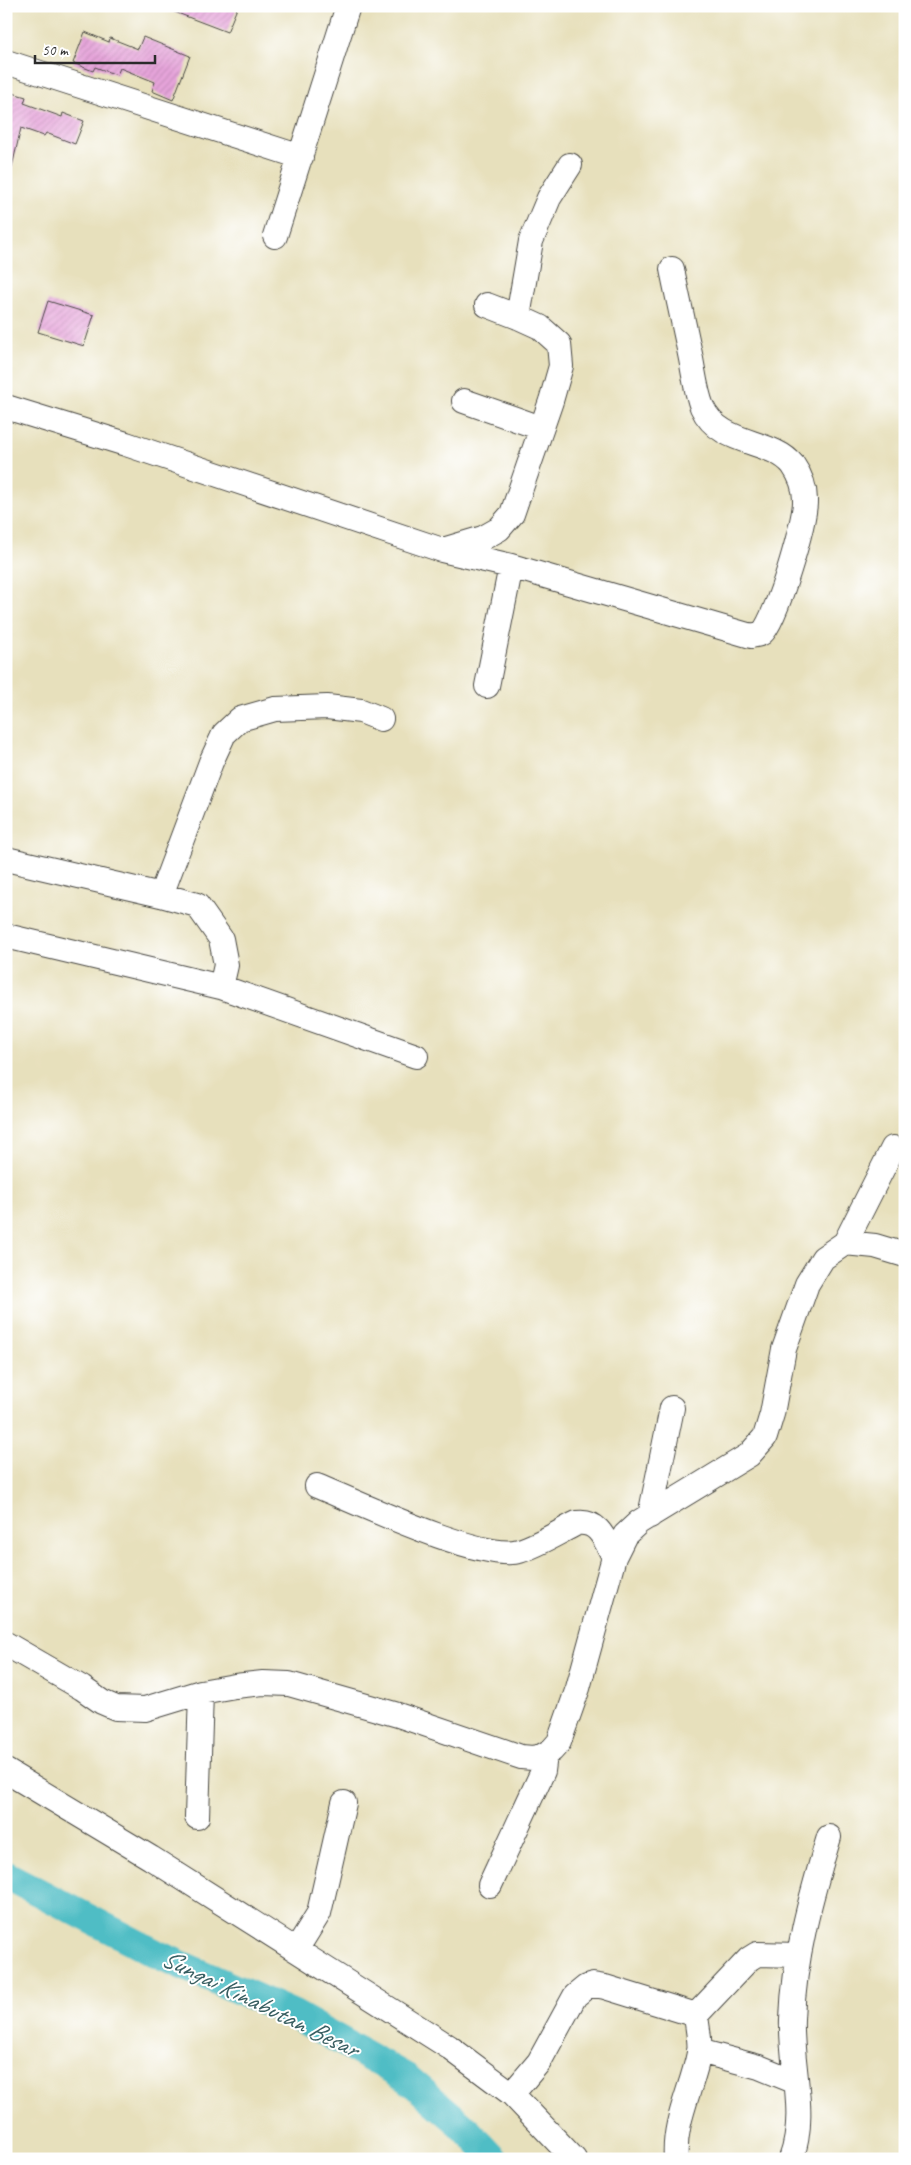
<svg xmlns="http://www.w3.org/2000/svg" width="911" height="2165" font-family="Caveat,sans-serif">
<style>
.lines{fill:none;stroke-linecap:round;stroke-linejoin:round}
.river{stroke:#4fbdc5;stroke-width:29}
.building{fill:url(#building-hatch)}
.minor-casing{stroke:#474641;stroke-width:26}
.minor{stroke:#fff;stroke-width:24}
.labels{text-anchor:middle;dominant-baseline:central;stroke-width:4;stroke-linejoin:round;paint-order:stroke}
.water-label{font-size:26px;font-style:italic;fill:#385e61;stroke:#fff}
</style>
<defs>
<pattern id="building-hatch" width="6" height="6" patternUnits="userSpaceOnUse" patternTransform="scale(1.25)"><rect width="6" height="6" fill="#e6a4da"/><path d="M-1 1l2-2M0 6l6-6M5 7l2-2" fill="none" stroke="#c58dbb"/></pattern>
</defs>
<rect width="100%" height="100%" fill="#fff"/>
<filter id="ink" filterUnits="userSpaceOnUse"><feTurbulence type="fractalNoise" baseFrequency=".02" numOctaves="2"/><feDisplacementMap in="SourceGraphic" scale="10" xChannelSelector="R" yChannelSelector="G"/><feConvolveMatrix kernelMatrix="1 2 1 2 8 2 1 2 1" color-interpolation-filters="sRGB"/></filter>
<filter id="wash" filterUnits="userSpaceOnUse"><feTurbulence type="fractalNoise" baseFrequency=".0096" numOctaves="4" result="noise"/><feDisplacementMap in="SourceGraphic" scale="20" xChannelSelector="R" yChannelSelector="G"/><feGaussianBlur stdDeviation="1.12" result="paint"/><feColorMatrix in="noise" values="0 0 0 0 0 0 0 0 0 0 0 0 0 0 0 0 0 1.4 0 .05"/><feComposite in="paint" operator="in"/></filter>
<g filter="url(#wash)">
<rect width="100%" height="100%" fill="#e7e0bc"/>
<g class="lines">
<path class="river" d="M6,1875L161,1956L293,2014L407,2078L461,2124L494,2159"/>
</g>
<g id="blocks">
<path class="building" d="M159,6H238L227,32Z
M85,32L109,42L110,38L138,49L143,37L190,56L173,100L152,91L155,82L120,68L117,75L95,67L93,71L73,63Z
M6,91L26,97L24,103L62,117L63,113L84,121L75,144L46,133L44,136L21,128L11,171L6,170Z
M48,301L94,315L84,346L38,332Z"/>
</g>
</g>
<g filter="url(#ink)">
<use href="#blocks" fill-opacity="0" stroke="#474641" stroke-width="1"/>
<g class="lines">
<g class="minor-casing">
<path id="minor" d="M6,62L301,157
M275,236L348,6
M518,317L531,241L549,198L570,165
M464,401L541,428
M6,407L126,444L442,550L511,566L751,636C754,635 759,635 762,633C776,621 806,520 805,500C805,488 800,475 793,465C771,438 720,447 702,407C696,392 694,374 691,359C685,329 678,299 672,269
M443,550L483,538L499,529L512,514L551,401L561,366L559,344L540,327L518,317L487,305
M487,686L511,566
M6,859L161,895L197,905L221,939L226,965L221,987
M161,895L211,762L224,734L240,719L275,709L327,707L361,711L381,719
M6,936L221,987L416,1056
M845,1243L875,1246L905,1255
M317,1486C356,1502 483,1562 519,1551C539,1545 559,1532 577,1523C599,1520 605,1540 614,1557
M650,1516L672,1408
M6,1644L82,1688L102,1702L116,1708L145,1709L201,1692L235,1686L263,1683L289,1684L398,1715L521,1757L533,1758L542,1756L552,1750L559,1742L578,1688L614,1557L625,1535L639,1522L749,1455L765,1437L772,1414L784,1349L807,1284L823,1258L845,1243L893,1148
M6,1771L151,1858L449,2047L512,2094L574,2159
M197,1817L201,1692
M490,1885L543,1771L544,1763L542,1756
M296,1950L319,1913L344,1803
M699,2051L759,2067L796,2082
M512,2094L539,2062L575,1996L586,1987L593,1985L605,1987L696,2015
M676,2159C673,2122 692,2089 699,2053C701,2042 697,2027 696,2015L749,1959L757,1954L799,1955
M791,2159C808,2114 790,2065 792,2019C794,1957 811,1896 829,1837"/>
</g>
<use href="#minor" class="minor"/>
</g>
</g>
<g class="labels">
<g class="water-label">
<text transform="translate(260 2003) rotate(26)">Sungai Kinabutan Besar</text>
</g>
</g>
<rect width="911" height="2165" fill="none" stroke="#fff" stroke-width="25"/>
<path d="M35 55v8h120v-8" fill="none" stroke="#2b2b2b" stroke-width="2.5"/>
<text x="42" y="55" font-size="15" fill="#2b2b2b" stroke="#ffffff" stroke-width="4" paint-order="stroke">50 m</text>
</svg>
